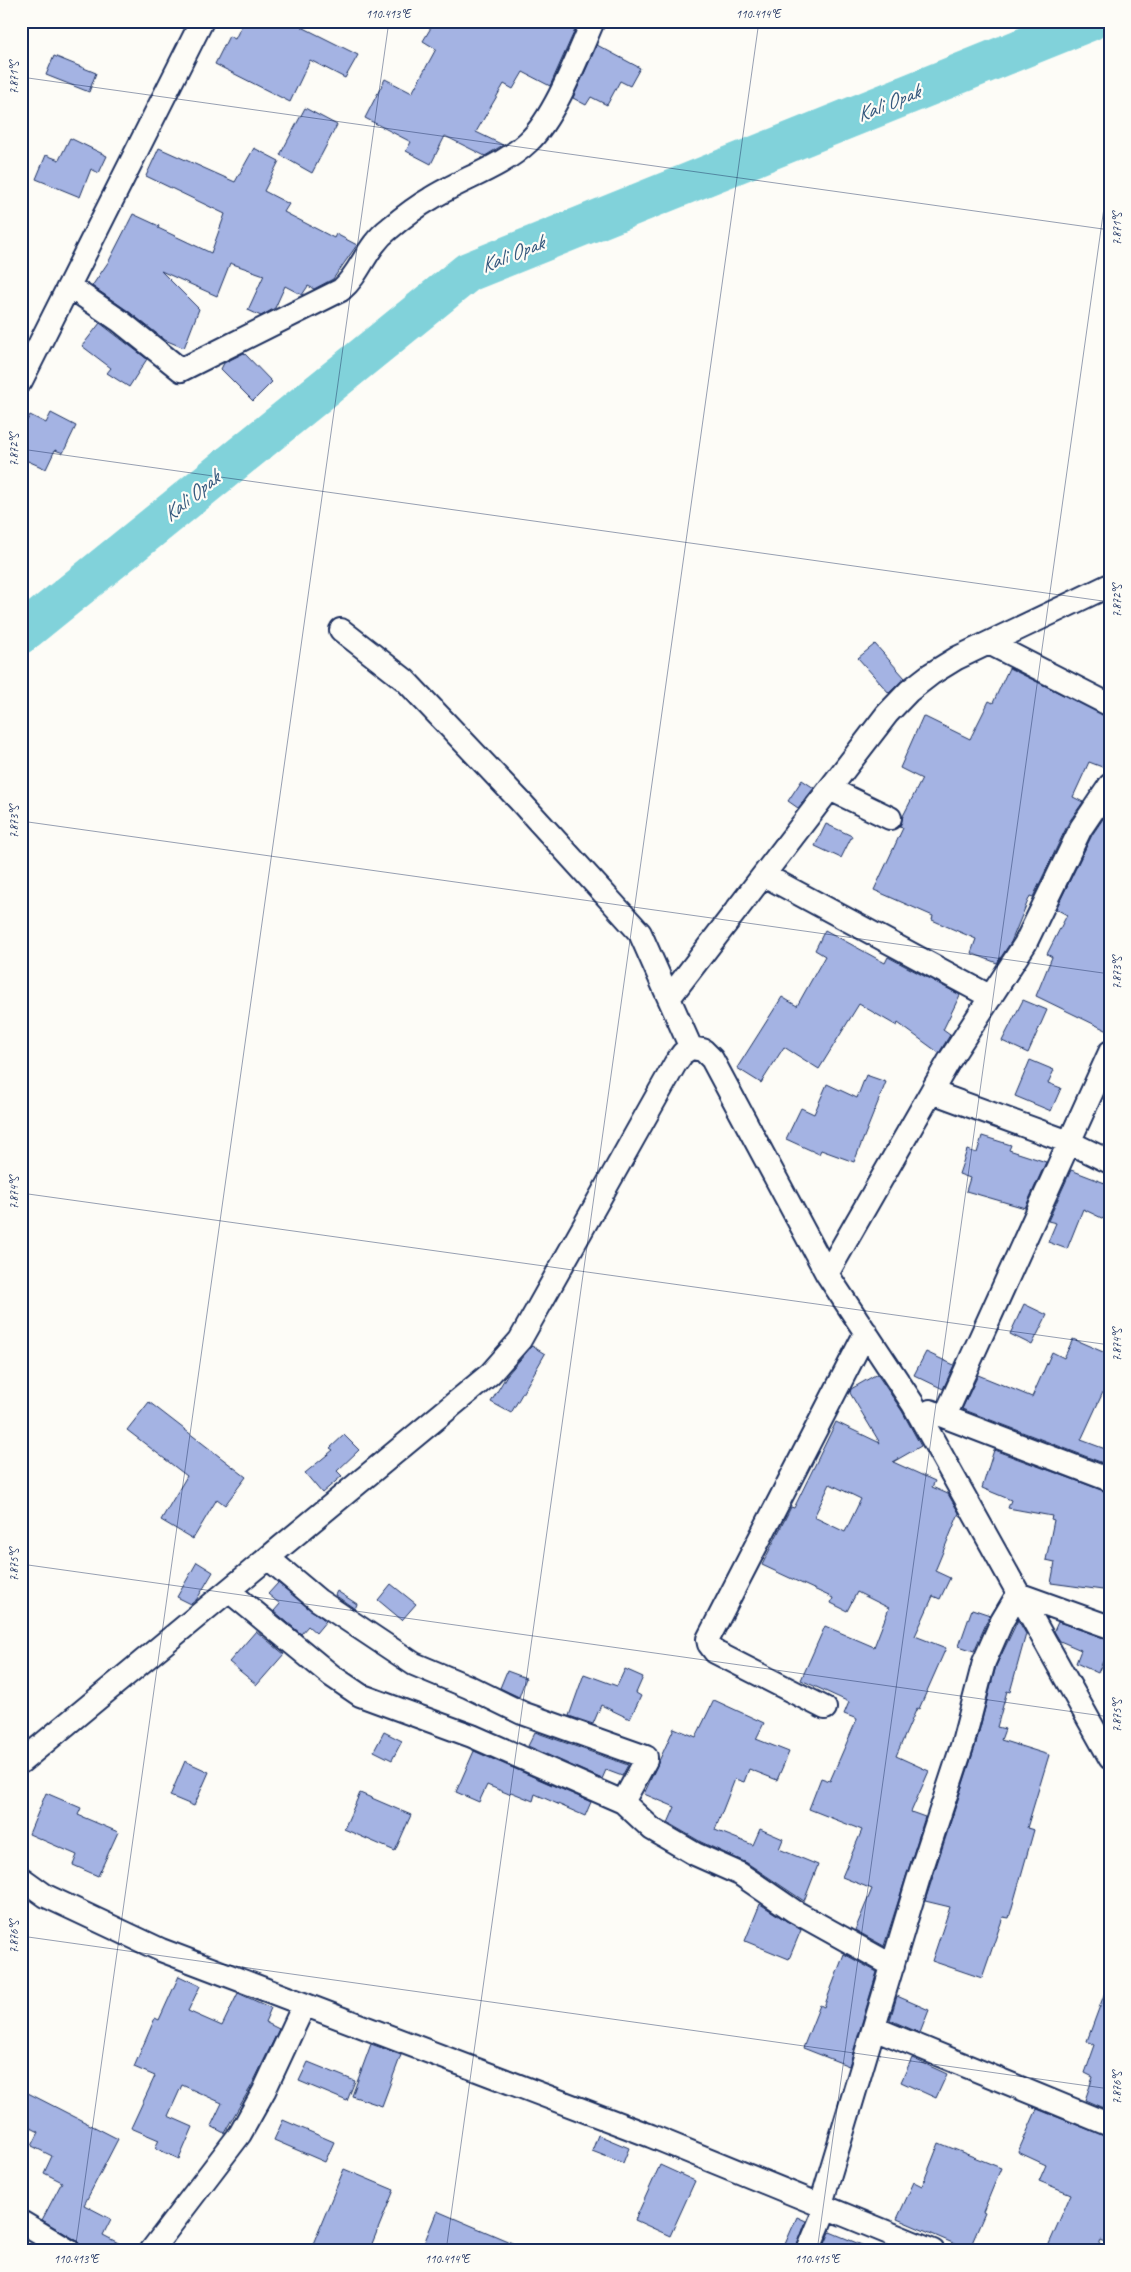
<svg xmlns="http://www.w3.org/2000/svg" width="1131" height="2272" font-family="Caveat,sans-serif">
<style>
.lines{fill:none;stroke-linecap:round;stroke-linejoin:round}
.river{stroke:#81d2da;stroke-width:40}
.building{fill:#a4b3e3;stroke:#1b2f5e;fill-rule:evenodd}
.minor-casing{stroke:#1b2f5e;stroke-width:26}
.minor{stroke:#fdfcf7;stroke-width:22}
.ticks{fill:none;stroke:#1b2f5e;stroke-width:1;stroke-opacity:0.45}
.labels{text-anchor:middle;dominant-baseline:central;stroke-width:4.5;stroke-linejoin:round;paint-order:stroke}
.water-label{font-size:21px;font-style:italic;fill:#34587d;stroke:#fdfcf7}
.neatline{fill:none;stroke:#1b2f5e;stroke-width:2}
.ticks-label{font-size:12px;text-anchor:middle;fill:#1b2f5e}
</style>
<rect width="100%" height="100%" fill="#fdfcf7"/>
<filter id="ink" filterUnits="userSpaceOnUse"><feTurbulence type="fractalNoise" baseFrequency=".02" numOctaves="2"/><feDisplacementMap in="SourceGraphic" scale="10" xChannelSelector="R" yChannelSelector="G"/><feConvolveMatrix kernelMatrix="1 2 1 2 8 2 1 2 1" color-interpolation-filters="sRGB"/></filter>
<g filter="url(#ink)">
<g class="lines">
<path class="river" d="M21,634L468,272L1090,21"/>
</g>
<path class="building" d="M244,21H305L302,27L358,55L345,78L310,60L290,102L215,64L229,36L235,39Z
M435,21H579L550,86L523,72L513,89L504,84L476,132L503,145L485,156L445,136L431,164L406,151L411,142L365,118L385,79L412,93L436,49L423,41Z
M597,45L640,68L630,86L620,81L607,105L591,97L586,105L573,98Z
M54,56L96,73L89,92L46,75Z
M305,108L337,125L312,173L280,155Z
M70,138L107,156L99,173L91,169L80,197L36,179L46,155L59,160Z
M159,148L235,182L254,148L279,161L264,191L289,204L284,212L334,238L336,234L357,245L333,279L314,289L308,286L302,295L285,286L275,308L261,316L248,310L264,275L230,263L217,296L161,271L199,309L184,348L165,340L128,311L92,286L109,261L133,214L159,226L158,228L211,253L225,214L146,176Z
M100,323L147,359L129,387L107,373L111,368L82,346Z
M244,353L272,382L253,401L221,369L224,363Z
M51,413L76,426L63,453L55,450L46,469L21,458V432L30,415L46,423Z
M875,644L905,678L889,693L858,658Z
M1009,668L1110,718V770L1089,762L1073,797L1083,802L1069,822L1033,897L1030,896L1011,942L997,963L971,953L976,939L932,920L933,916L874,890L903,828L899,827L903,816L922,779L900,768L923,716L970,739L989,701L993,703Z
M802,780L814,788L798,808L788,801Z
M1107,813L1110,814V1032L1036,996L1052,957L1047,954L1067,915L1056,909L1092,835Z
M826,824L852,836L841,858L815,846Z
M825,930L885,963L888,957L960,995L943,1030L950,1035L939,1053L898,1023L897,1026L859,1004L819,1069L784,1047L761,1083L737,1068L782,997L797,1006L825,956L815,950Z
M1023,1000L1047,1010L1028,1053L1002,1041Z
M1030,1060L1054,1070L1048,1083L1061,1088L1051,1111L1015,1096Z
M866,1075L886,1082L854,1162L821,1150L819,1154L786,1139L801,1108L814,1114L827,1084L857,1098Z
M982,1136L1011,1145L1009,1150L1046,1162L1025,1208L966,1191L970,1178L959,1174L967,1150L977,1153Z
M1071,1170L1110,1185V1222L1083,1209L1067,1249L1048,1242L1056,1223L1048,1221Z
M1024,1304L1047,1315L1032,1345L1010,1334Z
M1073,1339L1110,1355V1377L1081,1440L1108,1450L1103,1463L962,1409L978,1375L1032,1397L1052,1352L1064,1358Z
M532,1346L545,1354L511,1413L491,1402L507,1375Z
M926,1352L954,1365L943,1389L914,1375Z
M877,1374L902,1411L921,1446L893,1462L935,1481L932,1487L948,1494L959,1513L935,1571L950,1578L940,1599L933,1596L915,1636L946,1648L919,1709L917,1708L896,1756L929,1771L911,1812L925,1817L884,1946L855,1930L872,1889L842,1877L862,1830L809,1809L821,1778L830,1781L857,1719L844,1714L849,1702L801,1680L825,1626L874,1647L889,1608L857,1592L847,1611L831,1603L833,1598L762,1565L791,1507L794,1508L836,1422L880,1443L850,1393L851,1389ZM830,1484L861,1499L845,1532L814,1517Z
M149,1402L246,1477L225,1505L217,1499L193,1539L161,1520L187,1476L127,1430Z
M344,1435L359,1450L337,1471L342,1476L322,1493L305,1473L333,1450L330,1448Z
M994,1450L1110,1493V1591L1051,1583L1055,1562L1046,1560L1054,1520L1051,1519L1052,1516L1008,1508L1011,1500L982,1488Z
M197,1562L213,1572L197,1599L191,1604L177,1597Z
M278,1583L326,1621L316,1633L308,1626L301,1634L274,1611L280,1604L268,1594Z
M391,1584L416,1604L402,1620L378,1600Z
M337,1591L357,1604L355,1609L335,1595Z
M972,1609L990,1615L974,1651L959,1646Z
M1018,1620L1026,1634L1010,1692L1007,1691L997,1727L1005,1729L1001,1740L1049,1755L1027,1828L1034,1830L1009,1918L1003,1917L982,1978L932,1961L950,1907L925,1901L975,1747L996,1666Z
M1058,1622L1110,1640V1663L1103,1661L1098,1673L1076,1663L1081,1650L1060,1641L1054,1631Z
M256,1631L284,1654L257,1685L229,1662Z
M625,1669L643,1677L636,1693L641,1696L630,1719L601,1705L593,1724L569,1716L584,1674L617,1686Z
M507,1671L526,1678L519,1697L500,1688Z
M714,1700L764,1723L756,1739L789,1752L777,1780L749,1769L744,1782L735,1779L715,1830L753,1845L760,1829L783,1839L779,1849L818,1865L804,1901L747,1863L701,1842L668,1823L675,1807L644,1794L674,1728L696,1737Z
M384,1732L402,1741L392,1760L374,1751Z
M535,1732L628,1765L622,1776L606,1770L602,1779L528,1746Z
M474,1751L591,1802L585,1816L535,1794L533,1801L511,1792L509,1794L487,1785L479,1802L456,1792Z
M185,1761L209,1772L194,1806L170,1796Z
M46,1793L81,1808L78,1815L118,1832L98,1876L73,1865L77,1855L29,1834Z
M360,1793L411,1815L395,1851L344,1829Z
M760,1904L801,1930L789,1959L745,1941Z
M844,1954L877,1972L849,2066L803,2048L820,2005L824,2007Z
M179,1976L200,1986L188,2011L222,2026L238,1993L271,2008L265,2022L279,2029L252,2085L224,2133L211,2126L222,2103L182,2085L168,2116L193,2127L179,2159L155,2148L159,2140L131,2128L155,2076L134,2067L155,2018L159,2020Z
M1108,1984L1110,1985V2111L1085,2100L1093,2077L1085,2073L1095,2045L1087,2041Z
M897,1996L929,2010L920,2033L890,2020Z
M371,2044L401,2055L382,2106L352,2096Z
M912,2058L947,2074L936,2098L901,2082Z
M308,2062L355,2081L347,2101L299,2081Z
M26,2092L118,2139L84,2205L111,2219L103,2235L134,2251H82L80,2244L76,2240L42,2220L62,2182L44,2173L52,2156L32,2146L39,2132L21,2123V2101Z
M1037,2109L1110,2138V2244L1101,2240L1096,2251H1046L1071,2194L1039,2181L1046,2165L1018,2152Z
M283,2120L334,2142L325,2162L274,2140Z
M598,2135L629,2148L623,2163L592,2151Z
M939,2143L1001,2168L983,2212L985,2213L969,2250L897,2219L914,2182L922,2186Z
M660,2165L695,2181L670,2236L635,2220Z
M344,2169L394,2190L369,2251H310Z
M437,2211L531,2251H421Z
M797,2217L806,2221L795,2251H782Z
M830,2232L874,2250V2251H822Z"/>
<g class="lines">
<g class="minor-casing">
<path id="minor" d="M69,286L120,321L181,370L341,290C362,272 365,247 390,228C402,218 416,207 430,199C461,179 501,168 528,142C555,117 578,55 593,21
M21,381L202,21
M341,630L405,680L519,800L640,933L691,1048
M989,643L1110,705
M830,789L890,818
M764,875L991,997
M669,998L887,714L909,691L931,674L957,658L1110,585
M932,1092L1069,1142L1110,1162
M827,1274L949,1061L1025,944L1081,828L1110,785
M930,1411L1110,1480
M945,1416L1110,1052
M268,1558L318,1600L414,1664L469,1687L522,1713L646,1757V1760L623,1802
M229,1591L332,1676L360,1695L472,1736L623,1802L652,1829L695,1854L740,1874L794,1911L893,1966
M825,1708L715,1652L709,1644L708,1639L866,1332
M21,1762L490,1374L520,1340L675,1064L683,1053L691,1048L703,1050L712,1059L827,1274L913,1404L1110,1758
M21,1878L46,1896L161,1950L651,2136L933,2251
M874,2028L1110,2125
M821,2204L918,1880L963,1743L984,1662L1002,1621L1018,1594L1110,1627
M21,2222L69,2251
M151,2251L240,2134L264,2091L304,2005
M808,2251L826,2207"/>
</g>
<use href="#minor" class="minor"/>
</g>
</g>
<path class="ticks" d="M21,77L1110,230M21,449L1110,602M21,821L1110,974M21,1193L1110,1345M21,1564L1110,1717M21,1936L1110,2089M75,2251L389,21M446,2251L759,21M817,2251L1110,165"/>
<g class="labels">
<g class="water-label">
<text transform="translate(888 103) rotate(-22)">Kali Opak</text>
<text transform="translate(512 254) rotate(-22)">Kali Opak</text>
<text transform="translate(191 496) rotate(-39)">Kali Opak</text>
</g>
</g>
<rect width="1131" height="2272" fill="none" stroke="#fdfcf7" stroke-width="55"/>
<rect x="28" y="28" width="1076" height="2216" class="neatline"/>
<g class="ticks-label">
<text x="388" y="18">110.413°E</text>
<text x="758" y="18">110.414°E</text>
<text transform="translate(14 78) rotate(-90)" y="4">7.871°S</text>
<text transform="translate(1117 229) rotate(-90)" y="4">7.871°S</text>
<text transform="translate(14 450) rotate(-90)" y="4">7.872°S</text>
<text transform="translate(1117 601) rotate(-90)" y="4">7.872°S</text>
<text transform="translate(14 822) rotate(-90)" y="4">7.873°S</text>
<text transform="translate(1117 973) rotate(-90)" y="4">7.873°S</text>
<text transform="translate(14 1193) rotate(-90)" y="4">7.874°S</text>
<text transform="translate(1117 1345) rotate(-90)" y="4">7.874°S</text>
<text transform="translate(14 1565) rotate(-90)" y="4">7.875°S</text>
<text transform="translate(1117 1716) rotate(-90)" y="4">7.875°S</text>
<text transform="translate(14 1937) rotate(-90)" y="4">7.876°S</text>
<text transform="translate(1117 2088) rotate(-90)" y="4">7.876°S</text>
<text x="76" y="2263">110.413°E</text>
<text x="447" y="2263">110.414°E</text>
<text x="817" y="2263">110.415°E</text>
</g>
</svg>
